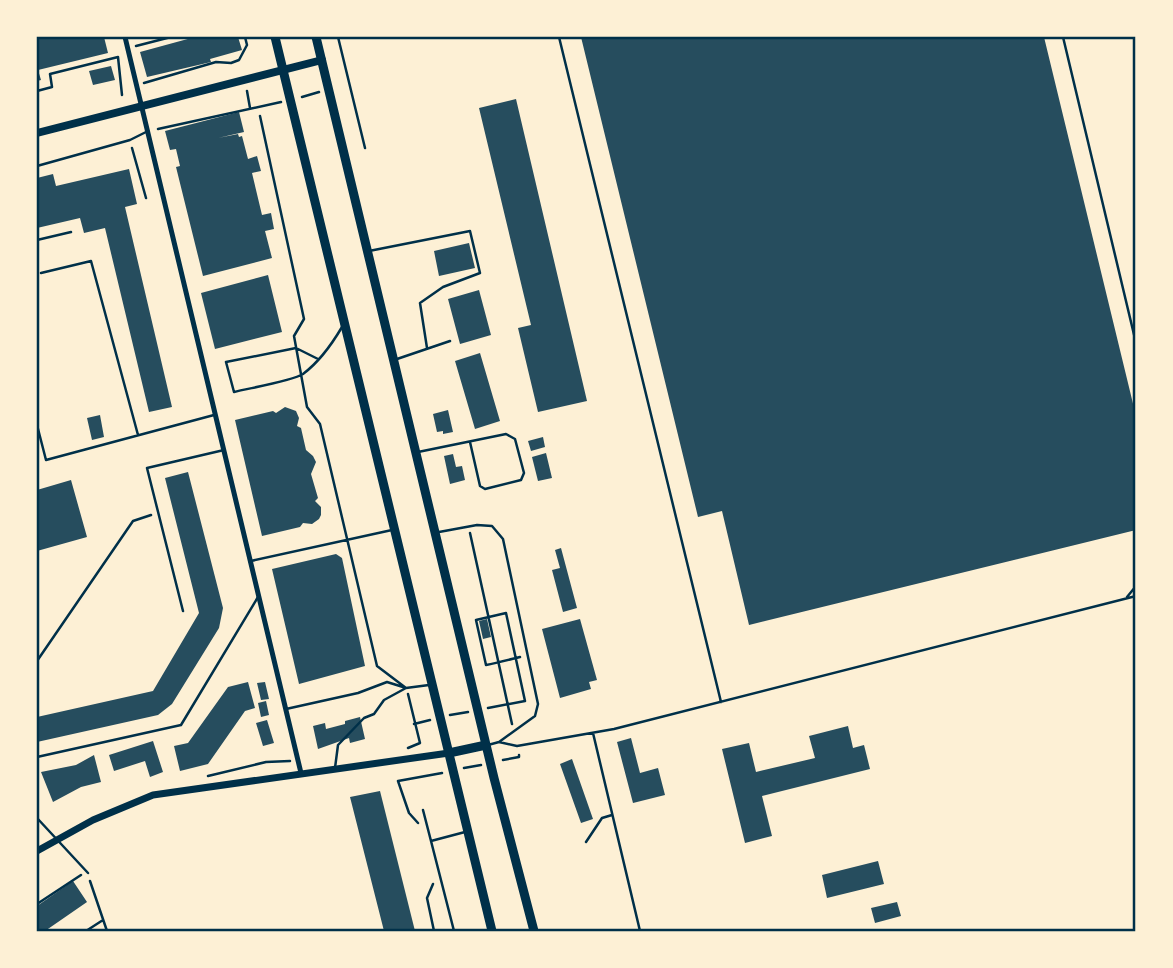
<svg xmlns="http://www.w3.org/2000/svg" width="1173" height="968" font-family="Commissioner,sans-serif">
<style>
.building{fill:#264d5e}
.lines{fill:none;stroke-linecap:round;stroke-linejoin:round}
.path{stroke:#003049;stroke-width:2.5}
.service{stroke:#003049;stroke-width:2.5}
.minor{stroke:#003049;stroke-width:5}
.tertiary{stroke:#003049;stroke-width:7}
.secondary{stroke:#003049;stroke-width:8}
.primary{stroke:#003049;stroke-width:9}
.neatline{fill:none;stroke:#003049;stroke-width:2.5}
</style>
<rect width="100%" height="100%" fill="#fdf0d5"/>
<path class="building" d="M37,37H104L108,53L38,70L41,80L37,81Z
M195,37H238L242,50L210,59L211,62L147,77L140,52Z
M581,37H1044L1136,416V530L749,625L722,511L698,517Z
M111,66L115,80L93,85L89,71Z
M516,99L587,401L538,412L518,328L531,325L479,108Z
M239,112L244,132L218,138L238,134L239,137L242,136L248,159L257,156L261,171L252,173L262,215L271,213L274,229L265,231L272,258L203,276L176,167L180,166L176,149L170,150L165,131Z
M129,169L137,204L125,207L172,407L149,412L105,228L84,233L80,218L37,228V178L53,174L56,186Z
M469,243L475,268L439,276L434,251Z
M268,275L282,332L215,349L201,293Z
M479,290L491,335L460,344L448,299Z
M480,353L500,421L475,429L455,361Z
M285,407L296,411L299,418L297,426L301,428L306,450L313,456L316,462L311,474L318,498L315,501L321,507V515L319,519L312,524L303,523L300,527L262,536L235,420L273,411L276,413Z
M448,410L453,432L443,434V431L437,432L433,414Z
M100,415L104,437L92,440L87,418Z
M543,437L545,447L531,451L528,441Z
M546,453L552,478L538,481L532,457Z
M453,454L456,467L462,466L465,480L450,484L444,456Z
M188,472L223,608L219,628L172,704L158,715L37,742V717L153,691L199,613L165,478Z
M71,480L87,537L37,551V490Z
M561,548L577,608L563,612L552,570L560,568L555,550Z
M336,554L342,558L365,666L299,684L272,569Z
M487,619L491,637L483,639L479,621Z
M580,619L597,680L589,682L591,689L560,698L542,629Z
M248,682L255,708L245,711L208,764L180,771L174,746L188,743L228,687Z
M265,682L269,699L261,700L257,683Z
M266,701L269,715L261,717L258,703Z
M360,717L365,739L350,743L349,738L318,749L313,726L325,723L326,729L345,724V721Z
M267,720L274,743L263,746L256,723Z
M848,726L853,748L864,745L870,769L762,796L772,836L745,843L722,749L749,743L756,772L815,758L809,736Z
M631,738L640,773L658,768L665,795L633,803L617,742Z
M153,741L163,772L150,777L145,761L114,771L109,755Z
M94,755L101,782L81,787L53,802L41,772L76,765Z
M572,759L593,819L581,823L560,764Z
M380,791L415,931H384L350,797Z
M878,861L884,884L827,898L822,875Z
M73,881L87,902L45,931H37V906Z
M897,902L901,916L875,923L871,908Z"/>
<g class="lines">
<path class="path" d="M338,37L365,148
M136,46L171,37
M118,57L122,95
M144,83L216,62L231,63L239,60L247,45L245,37
M37,91L52,87L50,74L118,57
M247,91L250,108
M302,97L319,92
M158,129L281,102
M132,148L146,198
M470,533L512,724
M37,661L133,521L151,515
M488,708L525,701L506,613L476,620L486,665C497,663 508,660 520,657
M450,715L468,712
M414,724L430,720
M408,748L420,743L408,694
M503,760L519,757V755
M464,768L481,765
M208,776L266,762L290,761
M418,823L409,813L398,781L442,773
M90,881L107,931
M433,884L427,898L434,931
M37,904L81,875
M86,931L103,920"/>
<path class="service" d="M559,37L721,702
M1063,37L1136,343
M260,116L304,319L294,336L307,407L320,424L377,666L406,688
M37,166L130,140L148,131
M37,240L71,232
M369,251L470,231L480,273L443,287L420,303L427,348
M41,273L91,261L138,435
M318,359L296,348L226,362L234,392C250,388 292,381 303,374C319,362 332,344 342,327
M397,359L450,341
M37,425L46,460L214,415
M418,452L506,434L515,439L524,473L521,480L485,489L480,486L470,442
M439,532L477,525L492,526L503,539L538,704L535,716L499,742L488,745
M251,561L392,530
M1127,597L1136,586
M183,611L147,468L224,450
M286,709L358,693L387,682L403,687
M593,733L640,931
M499,742L517,746L614,729L1136,596
M37,757L181,725L258,597
M335,768L338,745L364,718L374,714L384,700L406,688L429,685
M423,810L431,841
M37,818L88,873
M586,842L602,818L612,815
M454,931L431,841L465,832"/>
<path class="minor" d="M125,37L301,773"/>
<path class="tertiary" d="M37,851L93,820L153,795L449,753"/>
<path class="secondary" d="M37,133L322,60"/>
<path class="primary" d="M275,37L492,931
M316,37L494,778L534,931
M449,753L486,745"/>
</g>
<rect width="1173" height="968" fill="none" stroke="#fdf0d5" stroke-width="77"/>
<rect x="38" y="38" width="1096" height="892" class="neatline"/>
</svg>
